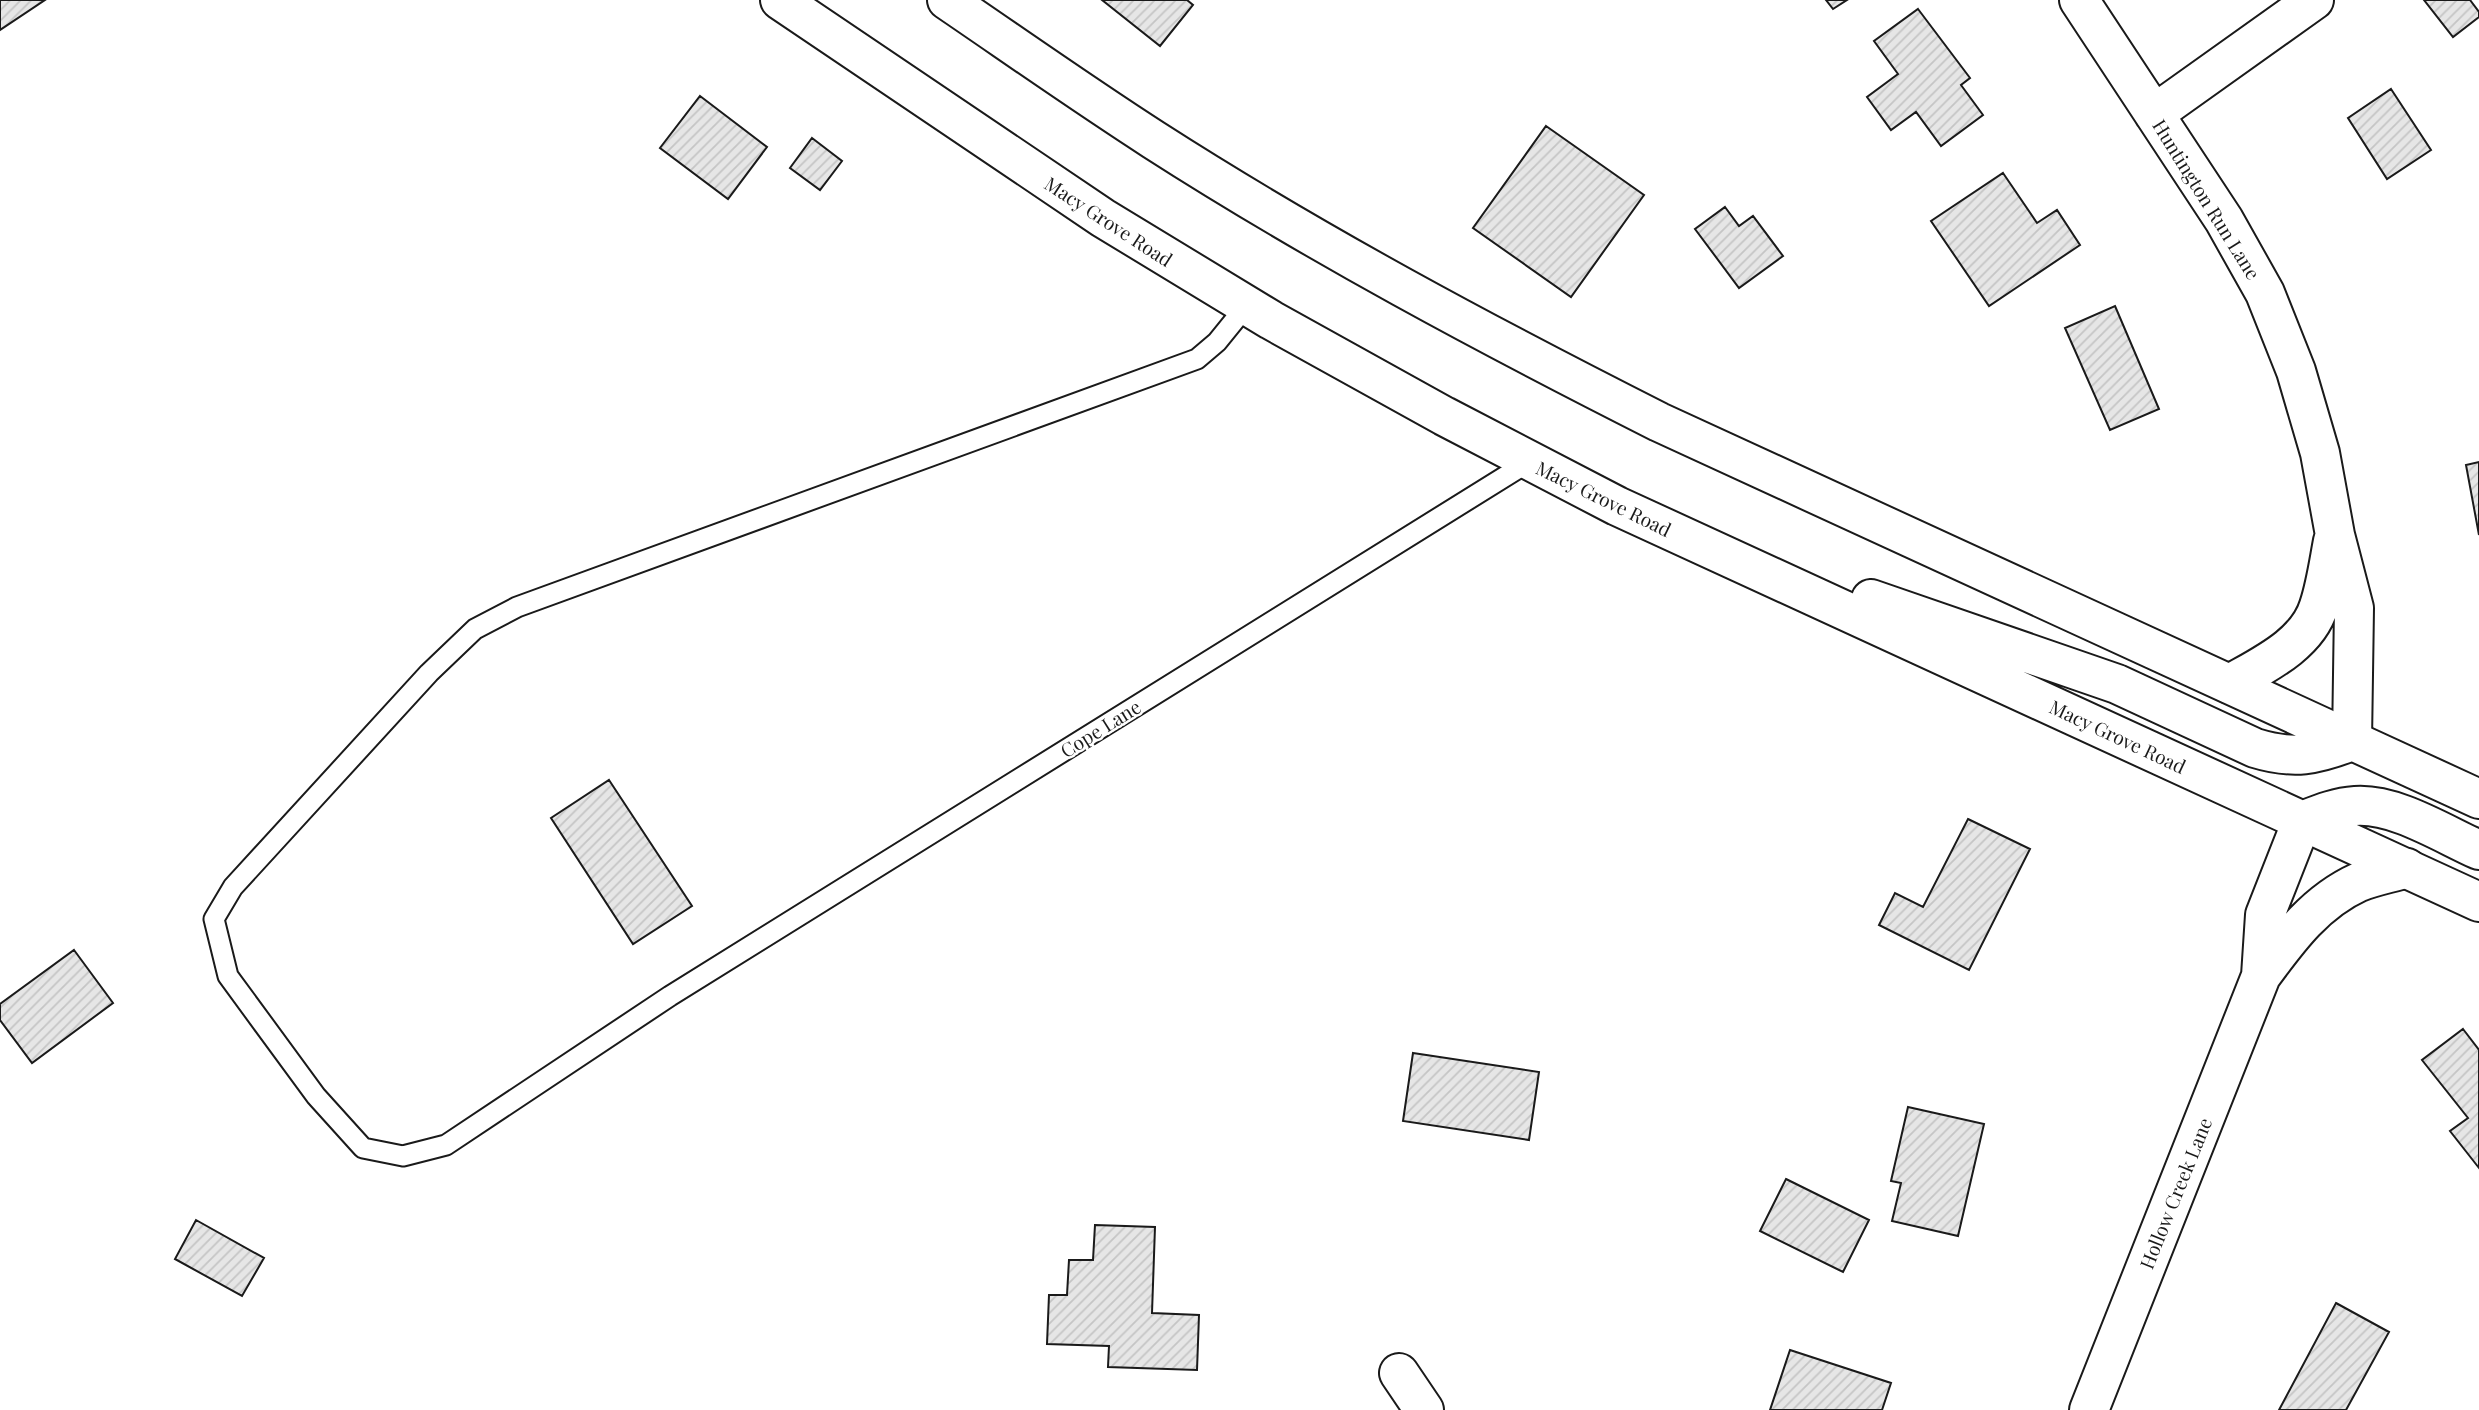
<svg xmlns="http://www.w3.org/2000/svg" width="2479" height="1410" font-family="'Playfair Display',serif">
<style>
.building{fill:url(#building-hatch);stroke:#1a1a1a;stroke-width:2}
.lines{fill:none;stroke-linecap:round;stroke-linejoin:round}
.service-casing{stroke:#1a1a1a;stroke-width:23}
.minor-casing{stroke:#1a1a1a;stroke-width:42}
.primary-casing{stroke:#1a1a1a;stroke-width:42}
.service{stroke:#fff;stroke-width:19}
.minor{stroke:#fff;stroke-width:38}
.primary{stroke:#fff;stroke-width:38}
.labels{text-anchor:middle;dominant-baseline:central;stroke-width:5;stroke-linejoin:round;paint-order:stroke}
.street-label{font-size:19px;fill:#1a1a1a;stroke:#fff}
</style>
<defs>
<pattern id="building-hatch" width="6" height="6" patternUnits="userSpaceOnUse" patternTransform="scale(1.75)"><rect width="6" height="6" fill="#e6e6e6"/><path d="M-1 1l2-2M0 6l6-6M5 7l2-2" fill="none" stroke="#c5c5c5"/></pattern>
</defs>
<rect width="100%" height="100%" fill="#fff"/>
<path class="building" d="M0,0H45L0,30Z
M1102,0H1187L1193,5L1160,46Z
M1826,0H1847L1833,9Z
M2424,0H2470L2479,12V17L2453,37Z
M1918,9L1970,78L1961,85L1983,115L1941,146L1916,112L1891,130L1867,97L1898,74L1874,41Z
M2391,89L2431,150L2387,179L2348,118Z
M700,96L767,147L728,199L660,148Z
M1546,126L1644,195L1571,297L1473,228Z
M812,138L842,161L820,190L790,168Z
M2003,173L2037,223L2057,210L2080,245L1989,306L1931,221Z
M1725,207L1739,226L1753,216L1783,256L1739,288L1695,229Z
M2115,306L2159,409L2110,430L2065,328Z
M2479,462V535L2466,465Z
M609,780L692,906L633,944L551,818Z
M1968,819L2030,849L1969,970L1879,925L1895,893L1923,907Z
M74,950L113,1003L32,1063L0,1020V1004Z
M2463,1029L2479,1050V1168L2450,1131L2468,1118L2422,1060Z
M1413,1053L1539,1072L1529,1140L1403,1121Z
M1908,1107L1984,1124L1958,1236L1892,1221L1901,1183L1891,1181Z
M1786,1179L1869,1220L1843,1272L1760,1231Z
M196,1220L264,1258L242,1296L175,1259Z
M1095,1225L1155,1227L1152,1313L1199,1315L1197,1370L1108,1367L1109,1346L1047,1344L1049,1295H1067L1069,1260H1093Z
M2336,1303L2389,1332L2346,1410H2279Z
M1790,1350L1891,1383L1882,1410H1770Z"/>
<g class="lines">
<g class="service-casing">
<path id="service" d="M1247,305L1217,342L1197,359L517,607L475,629L429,673L233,887L214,919L228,976L316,1096L363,1148L403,1156L446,1145L670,996L1530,461"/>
</g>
<g class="minor-casing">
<path id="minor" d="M2079,0L2224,220L2265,293L2296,371L2320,453L2335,535L2354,608L2352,741
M2154,114L2314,0
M2230,684C2263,665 2307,645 2319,606C2326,585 2329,562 2333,541
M2261,976L2265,915L2302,821
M1399,1373L1424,1410
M2089,1410L2261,976C2289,938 2315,902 2359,882C2374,876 2391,873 2407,868"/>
</g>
<g class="primary-casing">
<path id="primary" d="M780,0L1103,218L1271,320L1444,416L1617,506L2479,902
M947,0C1016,47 1084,95 1154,140C1316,244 1487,335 1659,422L2479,799
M1871,599L2117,684L2255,748C2294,760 2316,755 2352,741
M2302,821C2320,814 2337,807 2355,806C2395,803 2443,834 2479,850"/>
</g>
<use href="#service" class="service"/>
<use href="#minor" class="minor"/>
<use href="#primary" class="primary"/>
</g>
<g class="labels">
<g class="street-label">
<text transform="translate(2207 199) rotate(58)">Huntington Run Lane</text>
<text transform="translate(1109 221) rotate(33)">Macy Grove Road</text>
<text transform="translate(1604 498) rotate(26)">Macy Grove Road</text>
<text transform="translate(1100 728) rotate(-32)">Cope Lane</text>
<text transform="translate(2118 736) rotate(25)">Macy Grove Road</text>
<text transform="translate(2175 1193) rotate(-68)">Hollow Creek Lane</text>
</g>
</g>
</svg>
